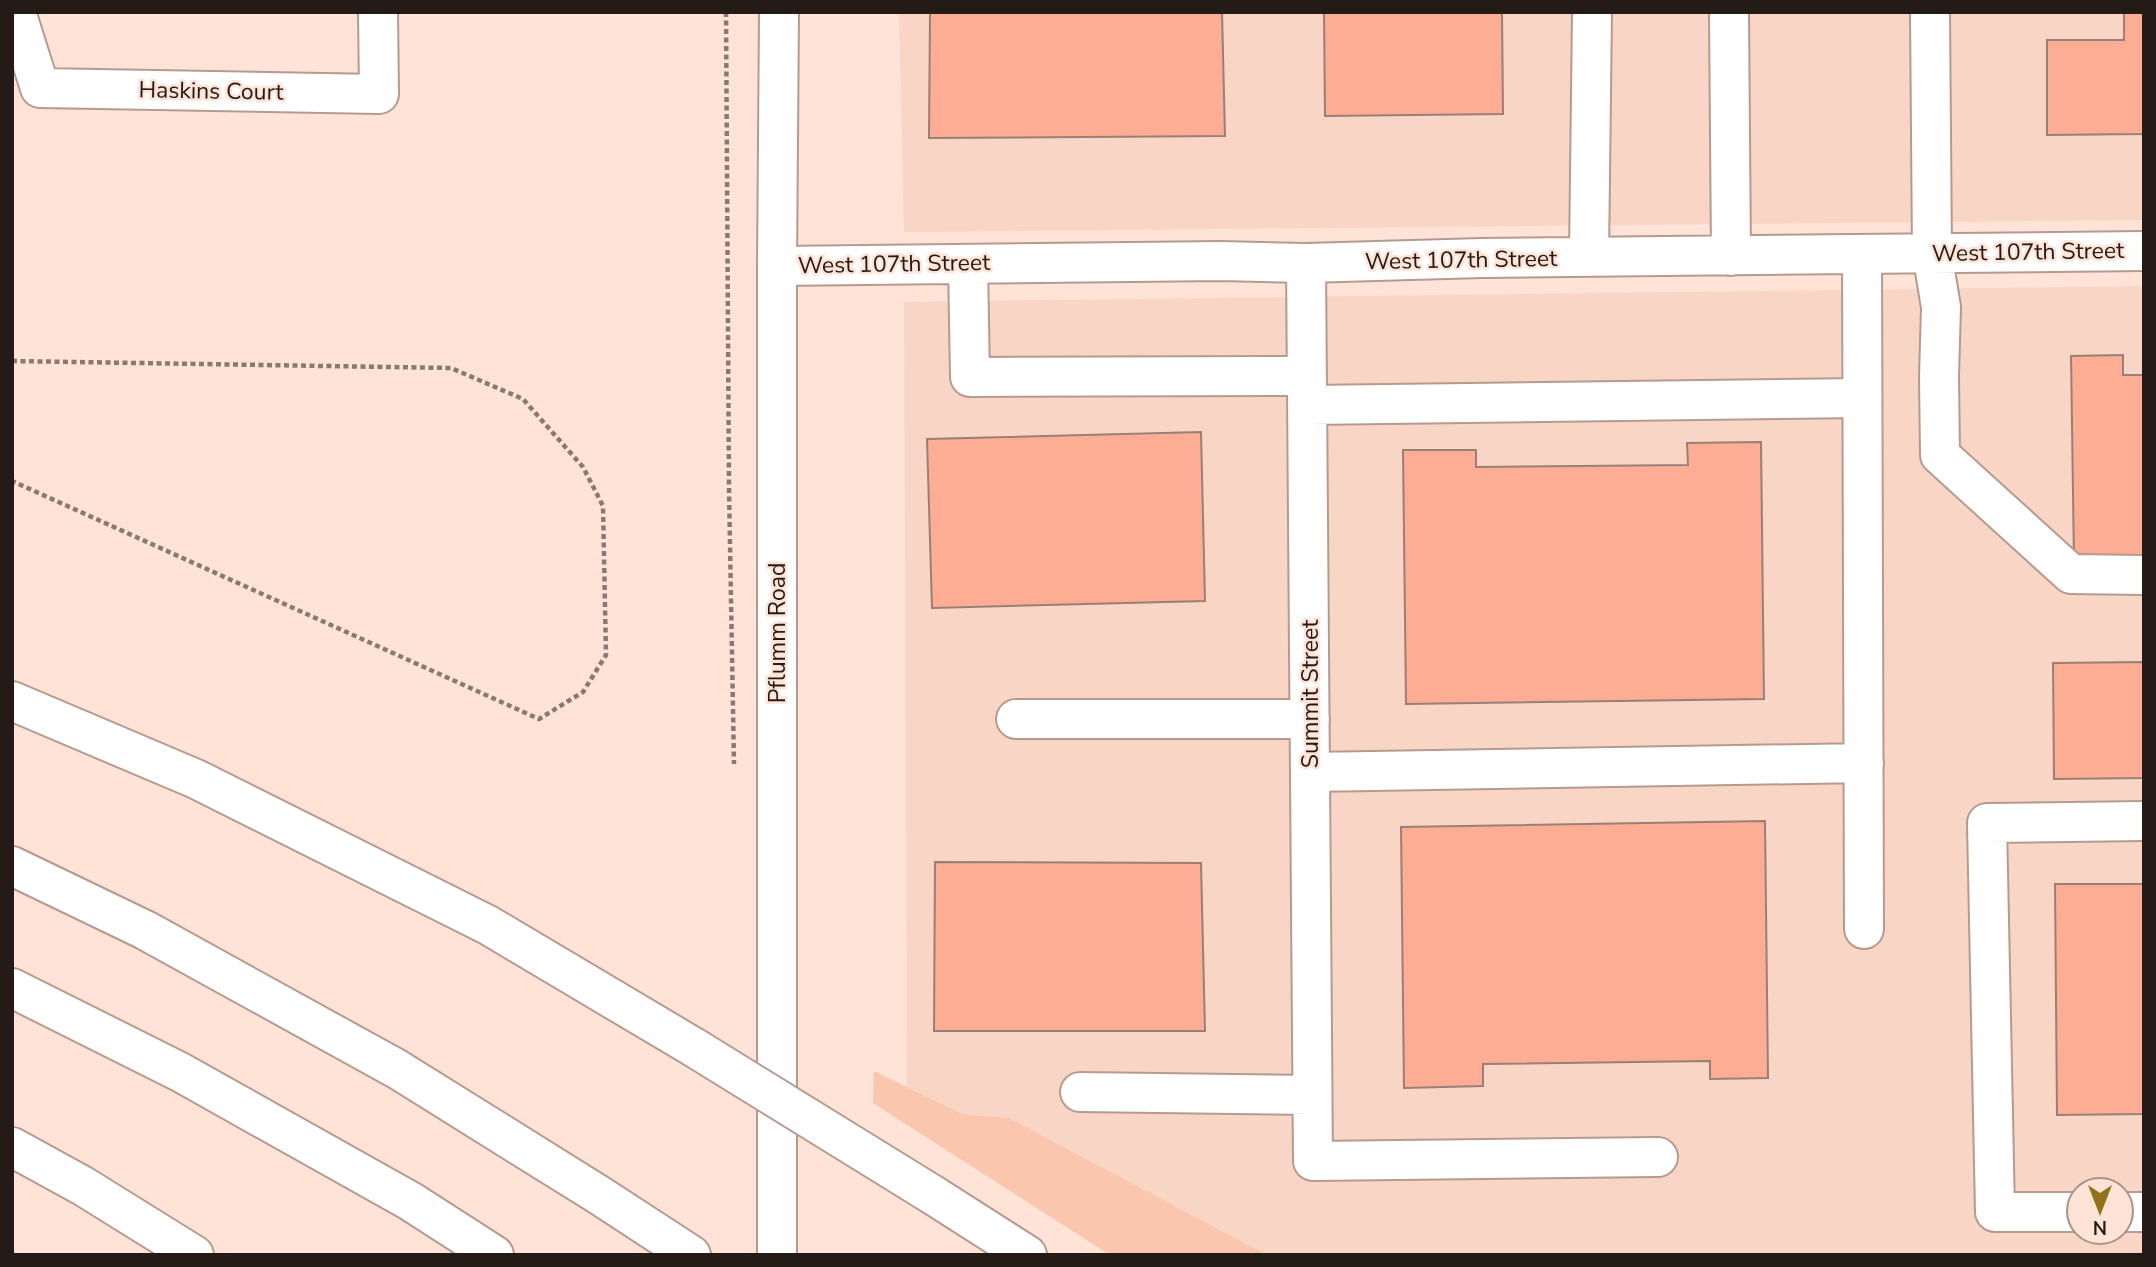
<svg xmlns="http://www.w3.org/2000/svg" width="2156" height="1267" font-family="'Nunito Sans',sans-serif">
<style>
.built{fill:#f9d5c6;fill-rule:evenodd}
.green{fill:#fbc6ae}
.building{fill:#fdad93;stroke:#997f77;stroke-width:2}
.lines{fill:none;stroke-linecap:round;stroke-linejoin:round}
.minor-casing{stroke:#b59b8f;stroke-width:42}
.major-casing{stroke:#b59b8f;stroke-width:42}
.highway-casing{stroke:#b59b8f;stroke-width:42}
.path{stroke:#8b7971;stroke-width:4.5;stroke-dasharray:5 3.5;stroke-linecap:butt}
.minor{stroke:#fff;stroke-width:38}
.major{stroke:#fff;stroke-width:38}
.highway{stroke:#fff;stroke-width:38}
.highway-bridge-casing{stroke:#b59b8f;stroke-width:42;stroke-linecap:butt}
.highway-bridge{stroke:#fff;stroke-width:38}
.labels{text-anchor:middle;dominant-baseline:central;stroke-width:5;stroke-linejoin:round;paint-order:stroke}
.street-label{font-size:23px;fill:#241a16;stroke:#fee3d6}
</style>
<rect width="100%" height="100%" fill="#fee3d6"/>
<path class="built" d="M899,12H2144V220L904,232Z
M2144,286V1255H1267L1009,1118L962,1114L907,1087L904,302ZM2079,1190H2121V1232H2079Z"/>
<path class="green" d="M874,1071L962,1114L1009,1118L1267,1255H1110L873,1103Z"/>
<path class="building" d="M930,12H1222L1225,136L929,138Z
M1324,12H1502L1503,114L1325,116Z
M2124,12H2144V134L2047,135V40H2124Z
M2123,355V375H2144V560L2074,561L2071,356Z
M1201,432L1205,601L932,608L927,439Z
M1761,442L1764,699L1406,704L1403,450H1476V467L1688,465L1687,443Z
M2144,662V778L2054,779L2053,663Z
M1765,821L1768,1078L1710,1079V1061L1483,1064V1086L1404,1088L1401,827Z
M935,862L1201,863L1205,1031H934Z
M2055,884H2144V1114L2057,1115Z"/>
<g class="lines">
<g class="minor-casing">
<path id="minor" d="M16,12L40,88L379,94L378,12
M1729,12L1731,256
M1930,12L1932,253L1941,307L1939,377L1940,455L2071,574L2144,575
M1862,254L1864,929
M1589,257L1592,12
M1306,263L1313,1161L1658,1157
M968,264L970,377L1307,376
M777,266L1221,261L1306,263L1482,258L2144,251
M1308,405L1862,398
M1016,719H1310
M1310,772L1864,763
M1080,1092L1312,1095
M2079,1212H1995L1987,823L2144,821
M2121,1212H2144"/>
</g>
<g class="major-casing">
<path id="major" d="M777,1255V266L779,12"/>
</g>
<g class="highway-casing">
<path id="highway" d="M12,701L196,779L488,925L695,1048
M12,866L145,930L397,1069L599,1195L691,1255
M12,988L180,1072L410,1201L494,1255
M12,1147L83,1186L194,1255
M933,1195L1027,1255"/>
</g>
<path class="path" d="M726,12L729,488L734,764
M12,361L451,368L523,399L583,467L603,506L606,655L583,692L539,719L12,481"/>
<use href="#minor" class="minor"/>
<use href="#major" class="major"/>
<use href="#highway" class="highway"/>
<g class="highway-bridge-casing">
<path id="highway-bridge" d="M695,1048L933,1195"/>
</g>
<use href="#highway-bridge" class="highway-bridge"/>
</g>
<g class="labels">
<g class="street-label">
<text transform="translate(211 91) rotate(1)">Haskins Court</text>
<text transform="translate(2028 252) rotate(-1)">West 107th Street</text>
<text transform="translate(1461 260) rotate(-1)">West 107th Street</text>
<text transform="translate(894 264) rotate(-1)">West 107th Street</text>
<text transform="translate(777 633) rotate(-90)">Pflumm Road</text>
<text transform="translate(1310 694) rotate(-90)">Summit Street</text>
</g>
</g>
<rect width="2156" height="1267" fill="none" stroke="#241a16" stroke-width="28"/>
<g transform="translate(2100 1211) rotate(180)"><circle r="33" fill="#fee3d6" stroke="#a79389" stroke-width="2"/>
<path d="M0-5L12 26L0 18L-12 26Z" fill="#927218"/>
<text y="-10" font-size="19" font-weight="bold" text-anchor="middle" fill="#241a16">N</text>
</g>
</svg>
